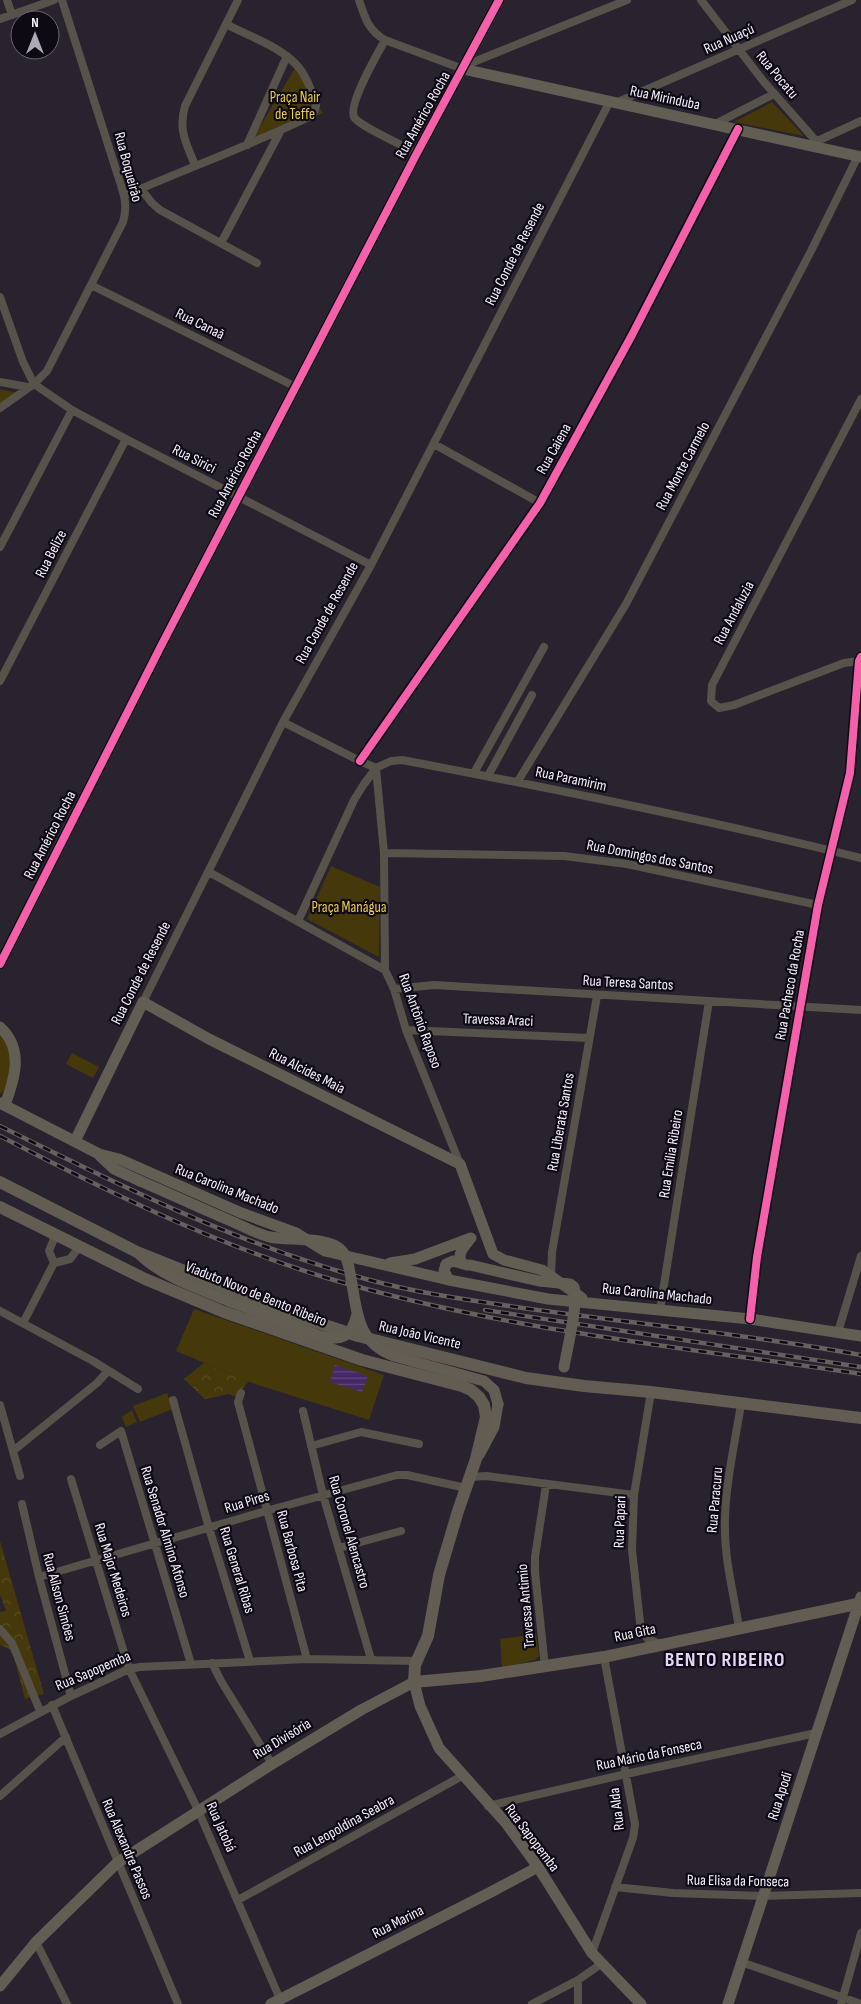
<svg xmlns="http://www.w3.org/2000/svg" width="861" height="2004" font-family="'Sofia Sans Condensed',sans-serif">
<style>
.forest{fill:url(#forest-crowns)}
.green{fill:#45380b}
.water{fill:url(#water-rules)}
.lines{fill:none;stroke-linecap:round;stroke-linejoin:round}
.street{stroke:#57534b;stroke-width:8}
.secondary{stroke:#635e53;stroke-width:11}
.primary{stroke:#625c53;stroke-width:12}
.rail-casing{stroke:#65615f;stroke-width:4.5}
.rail{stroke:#0e0a14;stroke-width:2.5;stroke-dasharray:8;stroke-linecap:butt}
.secondary-bridge{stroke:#635e53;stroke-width:11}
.cycleway-casing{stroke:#0e0a14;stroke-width:11}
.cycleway{stroke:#f560ab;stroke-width:8}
.labels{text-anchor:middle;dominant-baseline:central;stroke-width:4.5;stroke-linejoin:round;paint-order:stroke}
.street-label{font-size:15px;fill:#f5f1fe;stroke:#0e0a14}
.park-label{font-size:15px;fill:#edc94c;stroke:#0e0a14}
.district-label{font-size:20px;font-weight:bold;letter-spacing:1px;fill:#e3d7f7;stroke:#0e0a14}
</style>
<defs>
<pattern id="forest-crowns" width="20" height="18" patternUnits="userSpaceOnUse" patternTransform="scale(1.25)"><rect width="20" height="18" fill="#45380b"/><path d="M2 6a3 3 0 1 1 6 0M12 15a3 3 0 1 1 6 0" fill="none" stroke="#574c23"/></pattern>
<pattern id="water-rules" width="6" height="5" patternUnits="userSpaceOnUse" patternTransform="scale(1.25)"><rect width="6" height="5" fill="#442867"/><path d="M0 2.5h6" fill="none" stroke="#60487e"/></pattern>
</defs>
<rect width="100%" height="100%" fill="#28232f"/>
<path class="forest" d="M204,1363L249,1381L236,1397L229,1394L205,1399L184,1379Z
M0,1541L44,1694L25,1699L12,1650L0,1645V1612L6,1611L0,1595Z"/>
<path class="green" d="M295,68C309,79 312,99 323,113L259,139L255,135Z
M772,102L804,136L734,122Z
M0,389L17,393L0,403Z
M331,866L380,887L379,957L307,919Z
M0,1033C3,1037 7,1042 9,1047C12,1058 10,1089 0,1094Z
M72,1053L99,1067L93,1078L66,1064Z
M194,1309L384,1375L369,1420L252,1383L176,1351Z
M167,1393L173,1409L140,1422L133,1406Z
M132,1410L137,1422L126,1427L122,1417Z
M536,1634L539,1656L535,1660L502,1668L500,1639Z"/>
<path class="water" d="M335,1365L368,1376L362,1392L330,1382Z"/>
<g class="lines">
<path class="street" d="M7,0L12,15
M359,0C365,18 368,30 385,40L463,69
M701,0L764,82L816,141
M0,19L54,0
M385,40C378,53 348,104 354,117C359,126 406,147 417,153
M466,65L627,0
M618,102L852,0
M715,124L774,94
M813,143L861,121
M247,145L287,56
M195,165C186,143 178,130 185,106L238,0
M141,189L152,203L160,210L257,263
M124,196C187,168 252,145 313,115L316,106L315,100C311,90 307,78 300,69C283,47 250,37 226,24
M221,243L280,132
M91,285L296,387
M0,297L23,362L34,384
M0,382L28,387
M34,384L72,410L126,439L371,565
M0,408L34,384L47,371L123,222C128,206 124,194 119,179L62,0
M434,444L540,503
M0,547L72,410
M859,661L844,663L734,705L719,708L711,701L712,685L861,399
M0,681L126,439
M283,722L360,761L376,768
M360,761L540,503L632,335L738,129
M376,768L384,853L385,970
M474,773L544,647
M488,776L532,695
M518,781L626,604L811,251L858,156
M384,853L564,856L627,864L818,905
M209,872L385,970L394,989L406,1030L460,1164
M298,921L354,800L364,784L376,768L391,761L402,760C556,789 709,820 861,858
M394,989L434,985L861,1010
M143,1002L283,722L371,565L610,101
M406,1030L589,1038
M54,1263L70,1259L80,1246
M54,1263L49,1251L56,1234
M551,1277L552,1252L597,996
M660,1310L709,1001
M0,1311L93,1361L138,1389
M750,1319L757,1257L818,905L850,773L859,661L861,657
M23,1323L54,1263
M838,1332L861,1256
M651,1392L634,1495L632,1550L641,1631L648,1639L660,1644
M241,1393L238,1402L307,1659
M173,1400L209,1528L250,1661
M0,1405L20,1476
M303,1411L323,1495L371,1659
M100,1445L121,1431L191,1664
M311,1446L361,1432L419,1444
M13,1451L97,1383L108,1371
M470,1477L486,1476L634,1495
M71,1479L129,1669L198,1810L280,1999
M22,1504L39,1577L71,1696
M339,1548L401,1531
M39,1577L266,1511L397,1475H407L466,1488
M739,1628C734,1595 725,1562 725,1529C724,1490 735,1443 741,1404
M0,1629L12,1643L40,1711
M212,1663L221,1681L272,1764
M545,1667L535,1572V1557L546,1485
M52,1705L178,2004
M0,1734L71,1696L129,1669L140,1667L307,1659L417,1661
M0,1796L66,1737
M488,1806L626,1774L816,1733
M615,1887L673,1893L763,1896L861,1893
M238,1900L462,1776
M36,1942L67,2004
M592,1953L633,1838L635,1824L604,1657
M741,1962L861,2004
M578,1980V2004
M532,2004L578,1980L601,1964
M841,2004L861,1933"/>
<path class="secondary" d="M463,69L861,157
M0,964L161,646L417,153L499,0
M0,1027C24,1049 15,1078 5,1105
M0,1103L99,1154L119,1159L239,1212L296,1233L325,1251L449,1280L548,1299L750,1319L861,1336
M75,1141L143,1002L209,1039L460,1164L493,1254L504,1260L542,1270L582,1298
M100,1156L114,1169L140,1181
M140,1255C165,1278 198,1288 229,1301
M390,1263L415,1259L471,1238
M462,1263C456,1254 465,1246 470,1239
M449,1280L444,1271L446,1264L453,1261L467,1265
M479,1455L494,1427L498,1404
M0,1986L36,1942L117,1863L272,1764L361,1710L414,1682L420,1706L439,1748L506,1823L538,1867L592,1953L641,2004
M271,2004L491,1892L538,1867
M728,2004L861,1597"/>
<path class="primary" d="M0,1182L137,1252L294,1315L358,1336L526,1378L584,1386L651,1392L861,1418
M0,1207L145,1279L224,1312L362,1360L462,1386L471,1390L479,1397L484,1405L486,1417L476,1459L458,1511L439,1575L428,1636L415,1665L414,1682L481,1676L604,1657L861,1603"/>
<g class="rail-casing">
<path id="rail" d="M0,1126C119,1185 237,1244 366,1279C420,1294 475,1301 530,1309C640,1324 751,1335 861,1355
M0,1136C106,1191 212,1243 327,1278C502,1330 682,1347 861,1374
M485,1310L861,1367"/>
</g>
<use href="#rail" class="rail"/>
<path class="secondary-bridge" d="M140,1181C168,1193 196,1206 224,1218C239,1224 254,1233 270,1237C289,1241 327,1236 341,1250C348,1257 349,1268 351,1278C357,1311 357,1343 394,1356L484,1381L494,1390L498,1404
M470,1265L539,1281L570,1284L574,1287C579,1302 567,1349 564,1367
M229,1301L317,1335C340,1343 352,1337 357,1314"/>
<g class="cycleway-casing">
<path id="cycleway" d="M360,761L540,503L632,335L738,129
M0,964L161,646L417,153L499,0
M750,1319L757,1257L818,905L850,773L859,661L861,657"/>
</g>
<use href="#cycleway" class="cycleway"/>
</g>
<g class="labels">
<g class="street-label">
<text transform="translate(729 39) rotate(-24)">Rua Nuaçú</text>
<text transform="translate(777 75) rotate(50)">Rua Pocatu</text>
<text transform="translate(665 98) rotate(12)">Rua Mirinduba</text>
<text transform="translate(423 115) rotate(-61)">Rua Américo Rocha</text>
<text transform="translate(128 167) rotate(75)">Rua Boqueirão</text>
<text transform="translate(515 254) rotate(-63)">Rua Conde de Resende</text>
<text transform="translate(200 324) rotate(26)">Rua Canaã</text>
<text transform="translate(554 449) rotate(-61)">Rua Caiena</text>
<text transform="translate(194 459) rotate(27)">Rua Sirici</text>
<text transform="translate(683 466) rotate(-62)">Rua Monte Carmelo</text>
<text transform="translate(235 474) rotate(-62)">Rua Américo Rocha</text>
<text transform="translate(51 554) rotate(-63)">Rua Belize</text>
<text transform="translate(327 613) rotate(-61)">Rua Conde de Resende</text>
<text transform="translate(734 613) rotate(-62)">Rua Andaluzia</text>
<text transform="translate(571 779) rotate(12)">Rua Paramirim</text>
<text transform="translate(50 835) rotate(-63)">Rua Américo Rocha</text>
<text transform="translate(650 857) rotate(11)">Rua Domingos dos Santos</text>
<text transform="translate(141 973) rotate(-63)">Rua Conde de Resende</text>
<text transform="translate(628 983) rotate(3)">Rua Teresa Santos</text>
<text transform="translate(790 985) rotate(-80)">Rua Pacheco da Rocha</text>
<text transform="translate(498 1020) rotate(2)">Travessa Araci</text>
<text transform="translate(420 1021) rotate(70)">Rua Antônio Raposo</text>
<text transform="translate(307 1071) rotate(27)">Rua Alcides Maia</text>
<text transform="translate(561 1122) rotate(-80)">Rua Liberata Santos</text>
<text transform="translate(671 1154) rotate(-81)">Rua Emília Ribeiro</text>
<text transform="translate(227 1189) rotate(22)">Rua Carolina Machado</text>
<text transform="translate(256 1294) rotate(22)">Viaduto Novo de Bento Ribeiro</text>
<text transform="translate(657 1294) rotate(6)">Rua Carolina Machado</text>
<text transform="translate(420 1335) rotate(13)">Rua João Vicente</text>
<text transform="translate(715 1500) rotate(-85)">Rua Paracuru</text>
<text transform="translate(247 1502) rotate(-17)">Rua Pires</text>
<text transform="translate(620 1522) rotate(-88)">Rua Papari</text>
<text transform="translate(165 1532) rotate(73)">Rua Senador Almino Afonso</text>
<text transform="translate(349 1532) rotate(74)">Rua Coronel Alencastro</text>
<text transform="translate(292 1551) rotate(75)">Rua Barbosa Pita</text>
<text transform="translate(113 1570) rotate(73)">Rua Major Medeiros</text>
<text transform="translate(237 1570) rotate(73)">Rua General Ribas</text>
<text transform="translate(59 1597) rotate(75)">Rua Aílson Simões</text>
<text transform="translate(526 1606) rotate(-95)">Travessa Antimio</text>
<text transform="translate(635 1633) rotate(-12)">Rua Gita</text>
<text transform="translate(93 1671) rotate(-23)">Rua Sapopemba</text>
<text transform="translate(282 1739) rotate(-31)">Rua Divisória</text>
<text transform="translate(649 1755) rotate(-12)">Rua Mário da Fonseca</text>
<text transform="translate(780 1796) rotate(-72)">Rua Apodi</text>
<text transform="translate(617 1809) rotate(-97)">Rua Alda</text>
<text transform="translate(344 1826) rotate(-29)">Rua Leopoldina Seabra</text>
<text transform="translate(221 1827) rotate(66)">Rua Jatobá</text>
<text transform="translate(532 1838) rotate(53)">Rua Sapopemba</text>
<text transform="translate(127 1849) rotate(67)">Rua Alexandre Passos</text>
<text transform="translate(738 1881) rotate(1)">Rua Elisa da Fonseca</text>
<text transform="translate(398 1922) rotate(-27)">Rua Marina</text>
</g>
<g class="park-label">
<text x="295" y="97">Praça Nair<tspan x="295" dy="17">de Teffe</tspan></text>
<text x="349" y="907">Praça Manágua</text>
</g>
<g class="district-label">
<text x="725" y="1660">BENTO RIBEIRO</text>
</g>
</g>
<g transform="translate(35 35)"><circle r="24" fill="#0e0a14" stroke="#6a6672"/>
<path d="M0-4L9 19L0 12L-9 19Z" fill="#ada9b6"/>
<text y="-8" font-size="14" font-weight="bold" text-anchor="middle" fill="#f5f1fe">N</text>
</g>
</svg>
